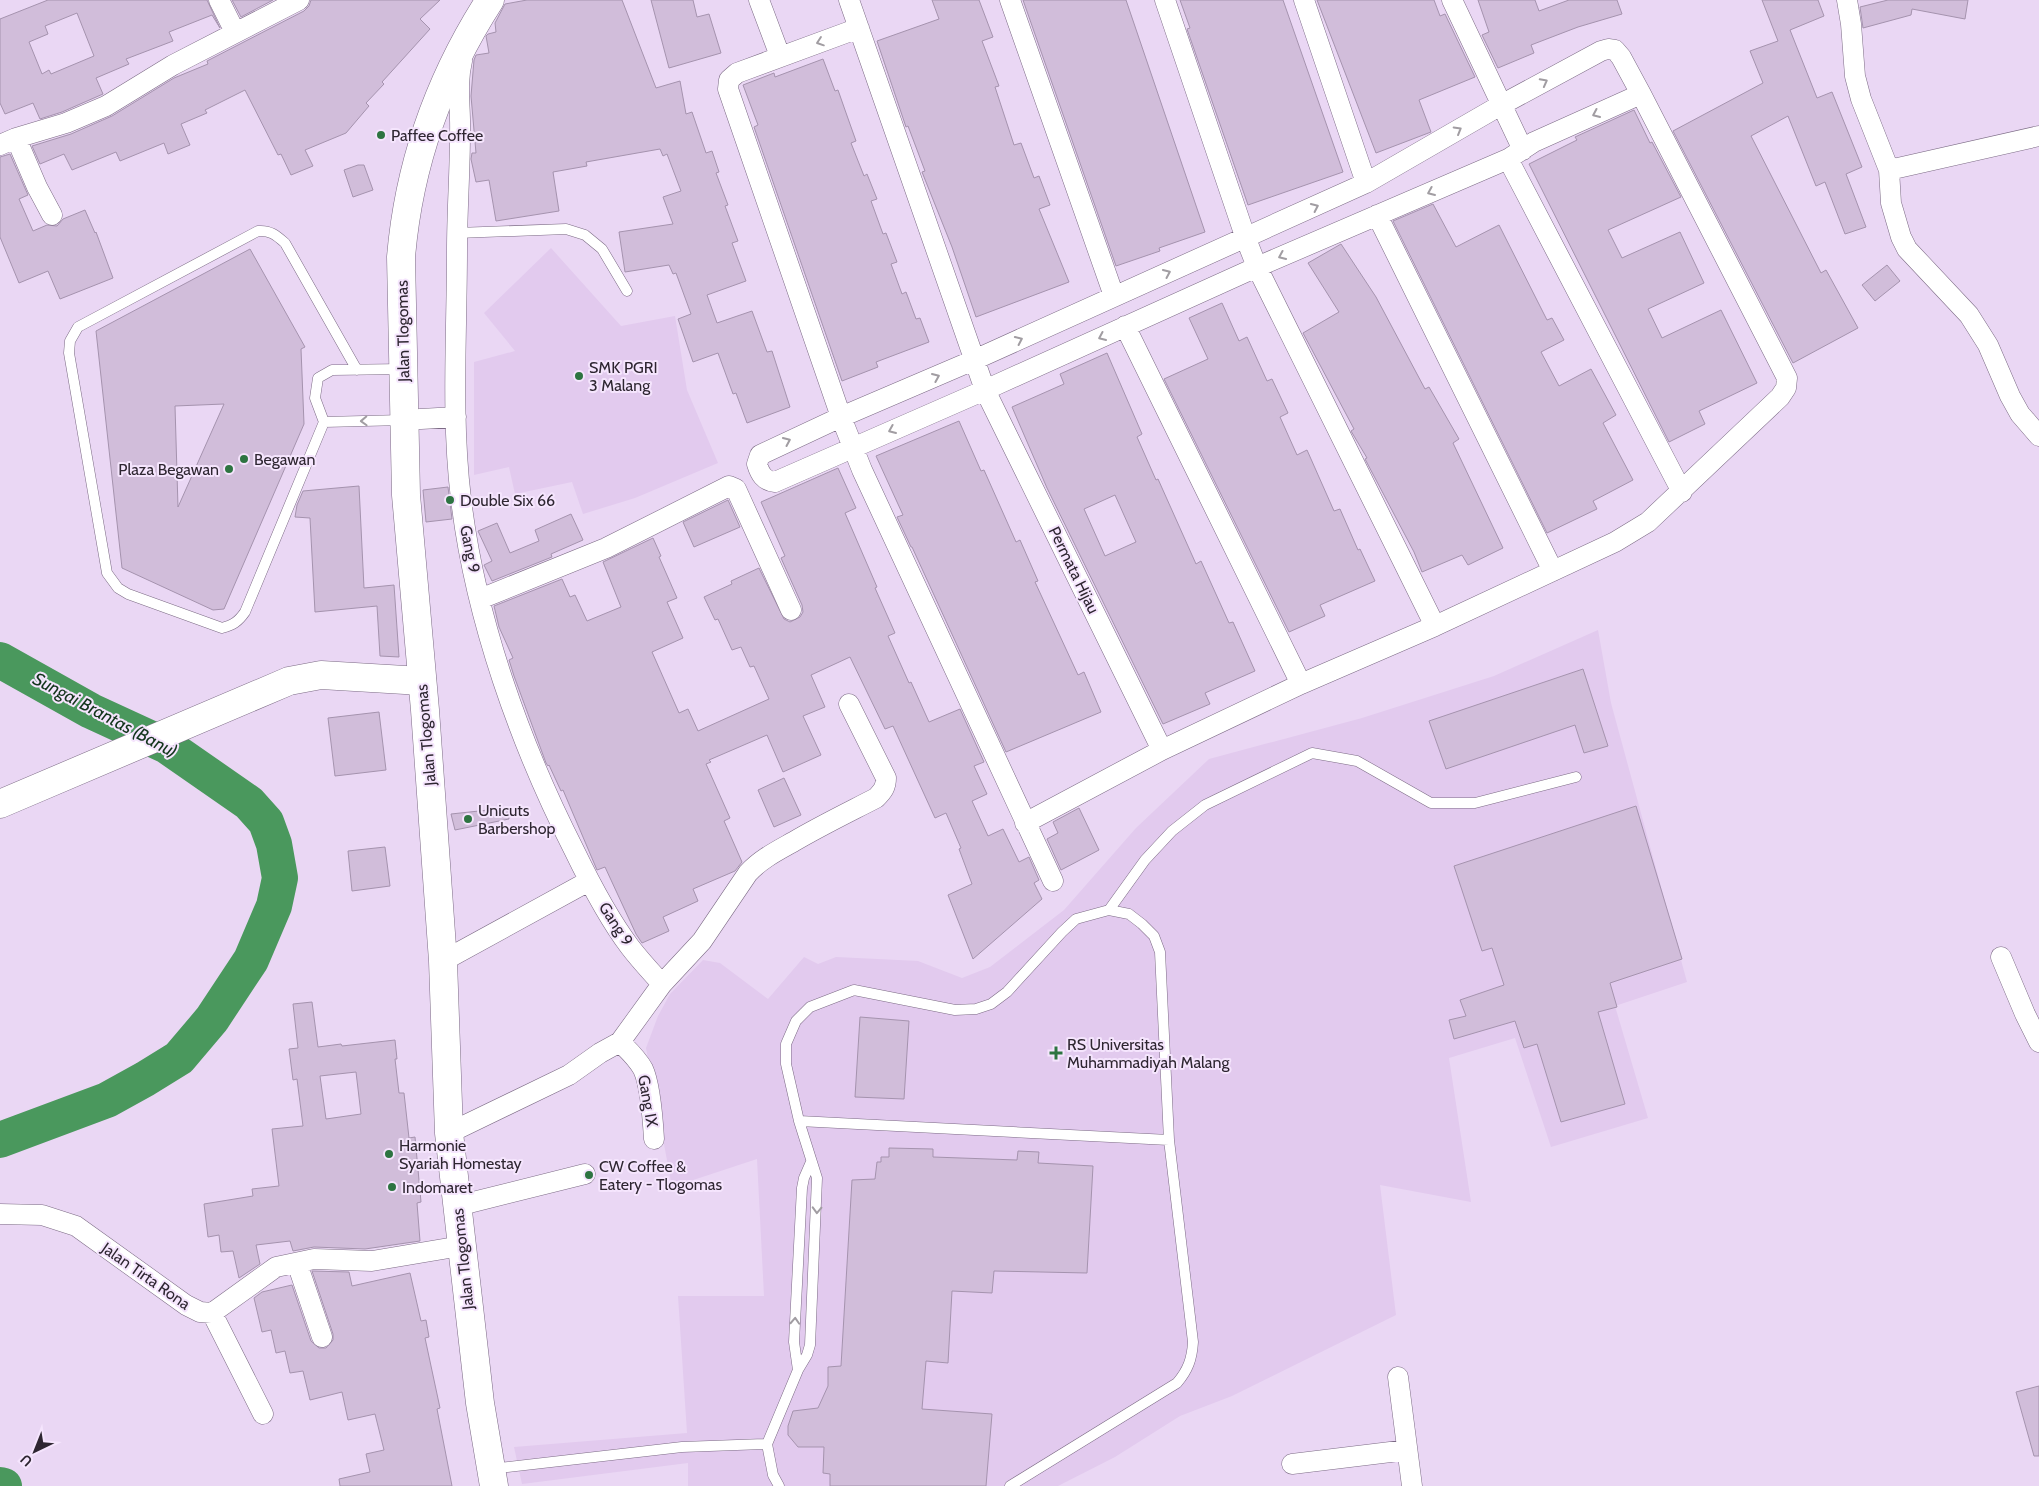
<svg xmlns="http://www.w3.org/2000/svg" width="2039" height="1486" font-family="Cabin,sans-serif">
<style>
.built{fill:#e2caee}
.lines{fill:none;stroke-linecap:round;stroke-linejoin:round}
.river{stroke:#4a985d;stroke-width:36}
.building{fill:#d1bdda;stroke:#a593ae;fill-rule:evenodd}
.lane-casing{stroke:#7c6b85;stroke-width:11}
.street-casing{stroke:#7c6b85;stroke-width:21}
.secondary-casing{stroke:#7c6b85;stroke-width:29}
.primary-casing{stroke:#7c6b85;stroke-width:29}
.lane{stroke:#fff;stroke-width:10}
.street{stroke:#fff;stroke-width:20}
.secondary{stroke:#fff;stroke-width:28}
.primary{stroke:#fff;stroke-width:28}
.oneway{stroke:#a19da2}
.poi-dot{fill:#2d7441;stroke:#f5e5fd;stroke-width:2}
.labels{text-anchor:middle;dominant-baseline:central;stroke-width:4;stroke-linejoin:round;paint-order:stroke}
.poi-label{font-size:16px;fill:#2e2631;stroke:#f5e5fd;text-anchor:start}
.street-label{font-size:16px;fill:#2e2631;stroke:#f5e5fd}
.water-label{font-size:18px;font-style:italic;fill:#13351c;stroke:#f5e5fd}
</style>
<rect width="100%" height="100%" fill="#ead7f4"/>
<path class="built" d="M551,248L621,326L675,316L687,390L718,463L635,498L583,514L572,482L515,494L509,467L474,475V362L515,351L484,313Z
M1598,630L1611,703L1687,982L1615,1006L1648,1118L1551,1147L1515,1038L1449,1058L1471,1202L1380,1185L1396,1315L1232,1396L1180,1416L1115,1457L1058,1486H688V1463L522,1484L514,1447L687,1433L678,1296H764L757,1159L672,1187L646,1048L658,1016L670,994L703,960L720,963L768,999L804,957L818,964L836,957L918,961L962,978L990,967L1064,910L1136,828L1209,759L1362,718L1494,676Z"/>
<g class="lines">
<path class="river" d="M0,660L91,711L167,746L249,803L266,822L274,844L280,878L274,906L251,960L212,1019L179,1058L145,1079L107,1100L0,1140
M0,1485L4,1486"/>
</g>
<path class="building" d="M48,0H207L220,28L212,15L169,32L173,41L126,59L129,64L96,78L103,94L62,112L40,119L33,103L5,114L0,103V19ZM77,13L94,56L51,74L49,70L42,74L29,42L48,34L45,26Z
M232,0H273L241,17Z
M311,0H440L420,19L430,29L382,82L384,84L366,103L369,106L346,133L305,150L313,166L291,175L281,154L278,155L245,90L205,110L207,113L181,124L190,145L168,154L164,143L120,161L116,152L72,170L64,154L40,164L32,146L71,134L112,116L174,78L208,64L207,61L304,11L309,6Z
M527,0H622L656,88L680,81L686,114L692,112L706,153L712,151L719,172L716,173L728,205L725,206L738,241L732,243L746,281L707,295L717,323L752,311L767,352L772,351L790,407L747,423L736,393L733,394L718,353L693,362L678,319L691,314L676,273L673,274L669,265L625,272L619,232L673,224L663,197L681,191L667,154L663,156L660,149L586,162L587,166L553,172L559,211L496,221L489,180L476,182L471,159L472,153H476L471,96L474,60L476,55L489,53L486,36L488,34L496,32L495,23L505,4Z
M651,0H693L697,17L709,14L721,53L669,68Z
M932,0H979L993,37L982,41L999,86L995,87L1014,145L1021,143L1034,178L1039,176L1050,205L1039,209L1069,282L976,317L952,247L922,172L925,171L908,126L906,127L877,41L939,19Z
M1023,0H1126L1205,232L1159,248L1160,251L1116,266Z
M1180,0H1283L1343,172L1248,205L1187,29L1190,28Z
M1317,0H1434L1440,16L1445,14L1475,77L1419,100L1431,132L1376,153Z
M1478,0H1535L1539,11L1569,0H1617L1622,14L1578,27L1531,45L1534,53L1498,68L1482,35L1489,32Z
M1762,0H1818L1824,16L1790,30L1817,98L1832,92L1862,167L1846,174L1866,227L1845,234L1825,182L1816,186L1788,116L1751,136L1821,273L1826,270L1858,328L1793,363L1673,131L1763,83L1750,51L1778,41Z
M1888,0H1968L1965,19L1912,9L1911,15L1863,28L1860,7Z
M823,59L835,91L838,90L845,110L856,141L851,143L864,176L867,174L877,199L871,201L883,234L886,233L897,262L891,264L902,294L906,292L916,319L920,318L929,342L876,362L878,367L842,381L754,127L758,125L743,85L774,73L775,77Z
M1634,110L1650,143L1652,142L1681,197L1608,230L1622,258L1680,232L1704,283L1648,309L1662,338L1721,310L1757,383L1699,411L1705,424L1669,442L1529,164L1577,140L1575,137Z
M10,154L28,195L19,199L33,231L47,225L57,226L63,219L85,210L95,233L96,232L113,278L60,299L48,271L19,283L0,237V157Z
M358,165H364L373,190L353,197L344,170Z
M1433,204L1456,247L1499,225L1547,320L1552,318L1564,340L1541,352L1559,386L1591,369L1616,415L1603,423L1633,480L1593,501L1597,509L1547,533L1393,221Z
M1341,244L1376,297L1425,389L1429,387L1459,439L1453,443L1503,548L1468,565L1462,555L1422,572L1414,552L1365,459L1367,458L1351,431L1354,429L1303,333L1339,312L1308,263Z
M250,249L305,347L301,349L304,424L224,609L213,610L122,568L96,331ZM224,404L178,507L175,406Z
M1887,265L1900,281L1875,301L1862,285Z
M1222,303L1239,341L1247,337L1267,381L1272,379L1288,413L1280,417L1297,455L1307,450L1334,511L1340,509L1358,550L1360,549L1375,581L1320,605L1325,616L1289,632L1164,379L1208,359L1189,318Z
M1107,353L1142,434L1137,437L1156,480L1158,479L1196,564L1201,561L1229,623L1233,622L1255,671L1205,693L1210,704L1163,724L1047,488L1012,407L1064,384L1060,374ZM1115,495L1136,542L1105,556L1084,509Z
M959,421L981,471L984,470L1016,542L1020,540L1038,581L1035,582L1078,675L1084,672L1101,712L1006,752L912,547H911L897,517L903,515L876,456Z
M838,468L856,508L845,513L877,587L875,588L895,633L888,636L909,683L911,682L929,722L960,709L984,762L974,766L987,794L972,801L988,836L1003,829L1019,862L1029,857L1039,880L1034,883L1042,899L973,959L948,895L972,884L959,849L961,848L946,813L935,818L893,726L885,729L850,657L811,675L825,707L803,716L821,755L783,772L767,735L709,760L711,762L706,764L730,818L724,821L742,862L735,871L693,889L698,901L663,917L669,931L642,943L636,934L605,867L597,870L563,790L561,791L549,765L548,766L546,763L514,676L509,660L513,658L499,627L494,606L562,579L570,597L575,595L587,621L621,607L603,562L653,538L661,556L659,557L677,598L667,602L683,638L652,652L679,713L688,709L698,731L769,699L754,666L750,667L741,647L732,650L718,619L715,620L704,597L732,584L731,581L759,568L784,619L790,622L800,617L803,612L802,605L781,558L785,556L761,502Z
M359,486L364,588L394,585L399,657L380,656L377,606L315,612L310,518L295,517L297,505L303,491Z
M448,487L452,519L426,522L423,490Z
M728,500L740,527L694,547L683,522Z
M571,514L583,540L551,554L552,557L492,581L484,565L492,561L478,531L497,523L510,553L539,541L535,530Z
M1583,669L1608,746L1584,753L1575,725L1446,769L1429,721Z
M379,712L386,770L335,776L328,718Z
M784,778L801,815L774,827L758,790Z
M1636,806L1682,959L1610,983L1617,1007L1598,1012L1625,1104L1561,1122L1537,1044L1524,1048L1515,1021L1454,1039L1449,1020L1466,1016L1460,1000L1504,985L1492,948L1482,951L1454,866Z
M507,808L509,819L455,830L451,814Z
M1079,808L1099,850L1061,870L1047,839L1058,833L1053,822Z
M385,847L390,886L352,891L348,851Z
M312,1002L318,1047L341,1044L342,1046L395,1040L397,1059H395L399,1093H404L409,1138L415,1137L421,1202L417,1203L420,1241L365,1249L314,1247L293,1251L290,1241L256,1245L260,1264L239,1278L233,1251L221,1252L219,1235L208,1237L204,1204L253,1196L252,1189L279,1186L272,1129L303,1126L297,1079L293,1080L289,1049L298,1048L293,1004ZM356,1072L361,1114L326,1119L320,1076Z
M860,1017L909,1021L904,1099L855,1097Z
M889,1148L933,1149V1157L1017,1160L1018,1151L1039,1152L1038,1163L1093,1166L1087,1273L994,1271L992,1293L952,1291L948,1363L926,1361L922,1409L992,1414L986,1486H830V1474L823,1473L824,1447H798L788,1435V1426L793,1411L818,1408L828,1386V1367L841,1366L852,1180L875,1179L877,1162H881V1157H889Z
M312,1271L349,1272L352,1286L410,1273L421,1321L426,1320L429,1337L425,1338L440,1408L437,1409L452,1486H340L339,1479L370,1472L366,1454L384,1450L375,1414L348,1420L342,1392L310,1400L303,1371L290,1373L285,1351L276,1353L271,1330L262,1332L254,1298L262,1292L292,1285L311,1341L319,1348H326L333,1340V1334Z
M2039,1386V1456H2034L2016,1392Z"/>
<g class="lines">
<g class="lane-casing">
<path id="lane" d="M457,233L566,229L585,235L602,249L627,291
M357,370L285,243C276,235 270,230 258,231L78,327L70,341L69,353L107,573L118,588L128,594L222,628C233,625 238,622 245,612L324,422L315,398L318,378L332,370L403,369
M324,422L403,420
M1109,910L1145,860L1172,831L1205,805L1312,753L1357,761L1431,803H1475L1576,777
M799,1121L1169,1140
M798,1370L794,1342L802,1188L804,1178L811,1162
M767,1444L798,1370L807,1355L810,1345L817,1178L799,1121L786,1064V1044L796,1021L810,1007L854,990L955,1010L976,1009L991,1004L1007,992L1062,932L1076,919L1109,910L1129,914L1142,924L1154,936L1160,952L1169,1140L1193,1342C1192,1359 1188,1370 1177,1383L1010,1486
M491,1469L682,1447L767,1444L773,1475L779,1486"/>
</g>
<g class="street-casing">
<path id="street" d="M219,0L235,32
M759,0L780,56
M849,0L985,390L1162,750
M1010,0L1114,296
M1165,0L1246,239L1257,267L1435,626
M1304,0L1366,183
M1452,0L1523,150
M1847,0L1851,24L1855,76L1861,99L1889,170L1891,203L1901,237L1907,249L1969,315L1988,345L2010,396L2020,414L2039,436
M859,28L737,73L729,80L728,89L841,417L862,470L1053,881
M462,61C456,85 461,109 460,133C460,172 457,211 457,250C457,333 451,417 461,499C475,618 520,744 574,850C590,883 608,918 630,947C640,960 651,972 662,984
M16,138L37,187L52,215
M0,145L16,138L66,123L106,106L173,65L299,0
M1508,159L1682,492
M1889,170L2039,136
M1377,215L1553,571
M1125,326L1301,684
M403,420L456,417
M480,599L606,548L729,486L736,489L791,610
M1025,823L1162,750L1301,684L1435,626L1615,542L1648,522L1780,397L1786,388L1787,378L1641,94L1621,57L1615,50L1608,49L1601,51L1501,105L1366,183L974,360L841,417L760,455L757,464C760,474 764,481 775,482L985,390L1257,267L1508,159L1534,142L1641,94
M2001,957L2025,1014L2039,1042
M443,961L589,881
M620,1042C628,1050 637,1058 643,1069C650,1084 653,1122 654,1139
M449,1133L569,1075L600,1053L620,1042L662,984L702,941L748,873C761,859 777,851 793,842C820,826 849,812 876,798C883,791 886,787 886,778L849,704
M457,1206L585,1174
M0,1214L42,1215L76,1226L186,1305L200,1312L212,1313L276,1267L314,1259L372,1261L461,1246
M297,1263L322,1337
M212,1313L263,1414
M1398,1377L1412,1486
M1292,1464L1407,1450"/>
</g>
<g class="secondary-casing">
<path id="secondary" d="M0,804L289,681L321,675L422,681"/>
</g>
<g class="primary-casing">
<path id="primary" d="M490,0C439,79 409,163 401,257L406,495L425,710L443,961L449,1133L480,1403L494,1486"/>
</g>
<use href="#lane" class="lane"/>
<use href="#street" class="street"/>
<use href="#secondary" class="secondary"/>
<use href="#primary" class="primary"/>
</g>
<defs><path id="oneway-chevron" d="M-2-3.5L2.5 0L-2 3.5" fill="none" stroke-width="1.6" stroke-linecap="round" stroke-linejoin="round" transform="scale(1.25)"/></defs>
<g class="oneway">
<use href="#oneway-chevron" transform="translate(820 42) rotate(161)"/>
<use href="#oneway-chevron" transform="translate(1544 82) rotate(-28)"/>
<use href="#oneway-chevron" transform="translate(1596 114) rotate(156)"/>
<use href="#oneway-chevron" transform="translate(1458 130) rotate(-30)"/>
<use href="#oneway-chevron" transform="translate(1431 192) rotate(157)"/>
<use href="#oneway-chevron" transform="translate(1315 207) rotate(-25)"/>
<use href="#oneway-chevron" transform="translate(1282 256) rotate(156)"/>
<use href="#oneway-chevron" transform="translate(1167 273) rotate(-24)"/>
<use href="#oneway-chevron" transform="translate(1102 337) rotate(156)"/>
<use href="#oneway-chevron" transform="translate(1019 340) rotate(-25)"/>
<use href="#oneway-chevron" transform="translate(936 377) rotate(-23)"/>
<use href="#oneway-chevron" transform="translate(364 421) rotate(178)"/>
<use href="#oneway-chevron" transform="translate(892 430) rotate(157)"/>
<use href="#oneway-chevron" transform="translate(787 441) rotate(-24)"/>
<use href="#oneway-chevron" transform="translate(817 1210) rotate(92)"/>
<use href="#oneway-chevron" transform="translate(795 1321) rotate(-87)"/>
</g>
<g class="poi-dot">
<circle cx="381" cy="135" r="5"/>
<circle cx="579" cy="376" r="5"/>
<circle cx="244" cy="459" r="5"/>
<circle cx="229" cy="469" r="5"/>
<circle cx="450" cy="500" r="5"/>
<circle cx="468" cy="819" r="5"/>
<path d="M1053.5 1045.5h5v5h5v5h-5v5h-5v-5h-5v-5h5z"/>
<circle cx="389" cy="1154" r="5"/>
<circle cx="589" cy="1175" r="5"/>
<circle cx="392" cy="1187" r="5"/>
</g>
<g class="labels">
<g class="poi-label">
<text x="391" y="135">Paffee Coffee</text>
<text x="589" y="367">SMK PGRI<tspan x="589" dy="18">3 Malang</tspan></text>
<text x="254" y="459">Begawan</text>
<text x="219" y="469" text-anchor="end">Plaza Begawan</text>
<text x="460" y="500">Double Six 66</text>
<text x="478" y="810">Unicuts<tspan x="478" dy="18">Barbershop</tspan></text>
<text x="1067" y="1044">RS Universitas<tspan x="1067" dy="18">Muhammadiyah Malang</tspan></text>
<text x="399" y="1145">Harmonie<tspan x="399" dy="18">Syariah Homestay</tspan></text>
<text x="599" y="1166">CW Coffee &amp;<tspan x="599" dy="18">Eatery - Tlogomas</tspan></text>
<text x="402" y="1187">Indomaret</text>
</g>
<g class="street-label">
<text transform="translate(403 331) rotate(-91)">Jalan Tlogomas</text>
<text transform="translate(470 549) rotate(79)">Gang 9</text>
<text transform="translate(1074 570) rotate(64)">Permata Hijau</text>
<text transform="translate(426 735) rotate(-95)">Jalan Tlogomas</text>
<text transform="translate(616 924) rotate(57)">Gang 9</text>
<text transform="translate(648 1101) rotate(80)">Gang IX</text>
<text transform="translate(463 1259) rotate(-96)">Jalan Tlogomas</text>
<text transform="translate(146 1276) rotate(35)">Jalan Tirta Rona</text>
</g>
<g class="water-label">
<text transform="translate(105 715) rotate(28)">Sungai Brantas (Banu)</text>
</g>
</g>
<g transform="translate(35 1451) rotate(223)" stroke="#f5e5fd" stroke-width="4" paint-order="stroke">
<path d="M0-4L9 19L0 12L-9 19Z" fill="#2e2631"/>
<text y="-8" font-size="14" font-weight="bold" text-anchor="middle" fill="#2e2631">U</text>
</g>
</svg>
